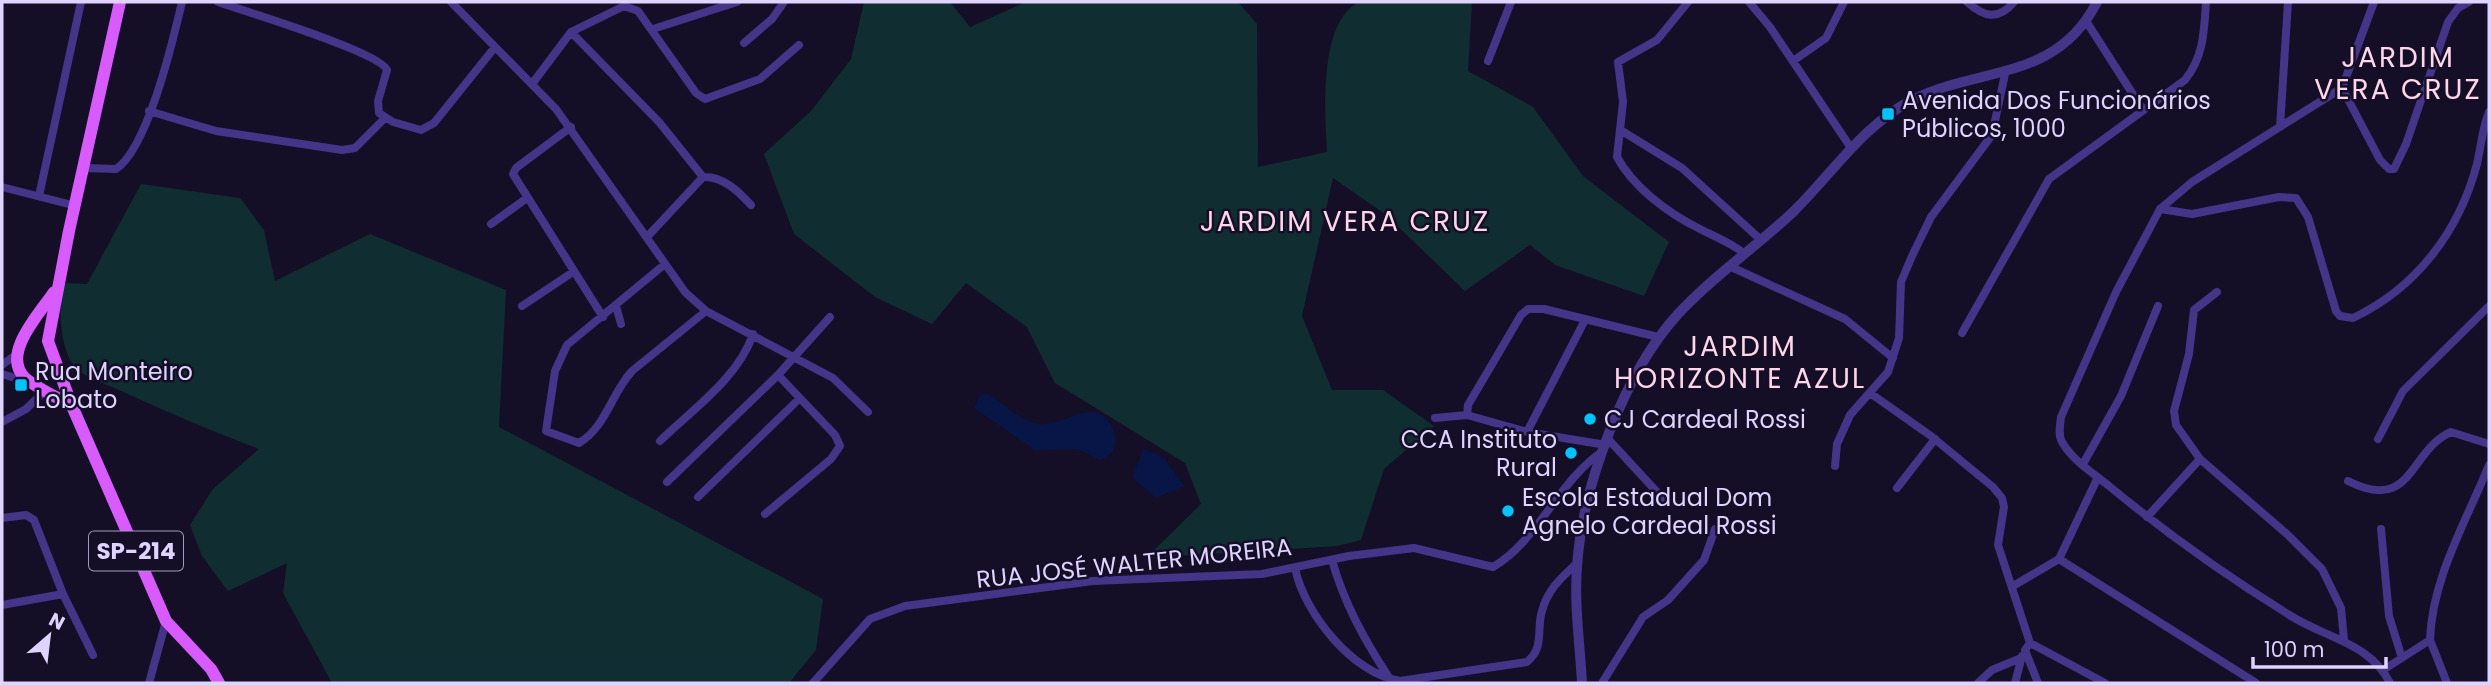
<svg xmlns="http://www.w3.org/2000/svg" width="2491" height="685" font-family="Poppins,sans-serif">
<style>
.green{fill:#102e31}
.water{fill:#071547}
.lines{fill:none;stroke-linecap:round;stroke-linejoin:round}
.minor{stroke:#443589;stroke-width:8}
.tertiary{stroke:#443589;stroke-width:10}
.primary{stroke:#d85bff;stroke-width:12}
.poi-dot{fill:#00c3ff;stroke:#150e27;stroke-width:2.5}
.labels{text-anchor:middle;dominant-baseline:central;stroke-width:5;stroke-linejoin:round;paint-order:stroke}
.shield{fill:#150e27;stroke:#a299be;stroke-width:2}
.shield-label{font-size:23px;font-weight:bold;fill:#ded4ff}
.poi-label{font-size:24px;fill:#ded4ff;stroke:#150e27;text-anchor:start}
.street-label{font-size:24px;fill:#ded4ff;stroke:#150e27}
.quarter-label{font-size:28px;letter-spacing:2px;fill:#ffd6ea;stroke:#150e27}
</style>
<rect width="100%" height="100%" fill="#150e27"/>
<path class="green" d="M864,2H950L970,27L1026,2H1238L1257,24L1258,167L1327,152C1325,115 1318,19 1360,2C1372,0 1453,2 1472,2L1468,71L1533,107L1583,176L1669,242L1644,296L1555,265L1530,245L1465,291L1385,214L1333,178L1302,316L1332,390H1383L1434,426L1384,469L1361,540L1337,546L1146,558L1201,504L1185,463L1055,383L1027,327L966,283L932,324L875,297L794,234L764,154L812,110L851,59Z
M141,184L240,198L264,230L275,281L370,234L506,290L499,427L823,599L816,650L789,683H332L283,593L287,563L228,591L202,556L190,525L213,489L259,449C211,431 165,411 119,390C106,384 85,378 75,367C59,349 59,305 63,283L87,284Z"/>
<path class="water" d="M981,393L988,394C1003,403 1022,422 1040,424C1065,427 1092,395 1111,425C1114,431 1117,439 1115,445C1113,454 1107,457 1100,460L1077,449L1035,450L974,408Z
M1144,449L1165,459L1184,486L1156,498L1132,477Z"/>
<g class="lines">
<path class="minor" d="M218,2C244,11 380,52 387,70L378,101L379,113L393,122L421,130L434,123L495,47
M451,2L556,109L685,292L706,311L833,378L868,412
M1688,2L1657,40L1618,62L1623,102L1617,157C1633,187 1668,213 1698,228C1715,237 1730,242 1745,254
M1749,2L1770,27L1851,148
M1967,2C1984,17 1998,21 2014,2
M2374,2L2342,88L2192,182L2160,209L2116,292L2061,417C2060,425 2058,435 2062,442C2073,461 2093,473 2109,486C2166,533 2228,577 2291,616C2326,638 2370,643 2390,683
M2086,21L2143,110
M653,29L737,2
M571,32L659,122L703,177C723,176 738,191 751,205
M744,43L772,19L784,2
M1488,61L1511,2
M1793,61L1826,38L1844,2
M532,84L571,32L624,6L638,11L696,93L705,99L760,79L799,45
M2342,88L2380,160L2389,169H2394L2406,144L2448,22L2458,8L2469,2
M149,111L216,131L342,150L355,148L385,118
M571,127L516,168L513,174L603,317
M2280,127L2288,2
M1622,131L1682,168L1761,240
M84,168L116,169C148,148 173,40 182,2
M2,187L76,206
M39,196L81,2
M2160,209L2192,214L2279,197L2296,198L2308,217L2336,311L2340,316L2353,318C2416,288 2459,232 2477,164C2481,147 2482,129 2489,112
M491,224L527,198
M647,237L703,177
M665,264L567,345L555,371L546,431L579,443C606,427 611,394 632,371L706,311
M1729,266L1845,319L1893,358
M2217,292L2194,310L2189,354L2174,411L2176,425L2200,459L2288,535L2322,569L2341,608L2344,640
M522,306L573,272
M616,306L621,324
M1962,333L2049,179L2185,80C2204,56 2204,31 2206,2
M2,365L17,354
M2,374L28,382
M1870,393L1931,436L1993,487L2002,498L2004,507L1998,545L2030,643L2105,683
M1467,415L1468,405L1521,315L1528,309H1544L1658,337
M1467,415L1527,432L1606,445
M1435,418L1467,415
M2,422L26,409L46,390
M1527,432L1585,320
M2378,439L2403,391L2489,306
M1609,440L1668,504
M660,441C692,410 739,377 753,334
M2083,464L2121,396L2158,306
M1835,466L1837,444L1850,415L1888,372L1899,338L1901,282L1912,256L1931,217L1992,135L2005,74
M2348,481C2413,514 2409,450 2451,432L2489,444
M667,482L778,375L830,317
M1897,488L1935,439
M698,497L799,399
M765,514L831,459L840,446L835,435L778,375
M2147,517L2200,459
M2,518L26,515L34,520L63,594L93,655
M2381,529L2389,616L2402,658
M2059,559L2256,683
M1332,560C1344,603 1364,639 1388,676
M1295,568C1304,613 1353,674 1400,681L1527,662C1545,647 1536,630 1542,611C1548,589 1561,578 1577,563
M2013,586L2059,559L2098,477
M2,605L63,594
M2430,640L2447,683
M2030,643L2025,650L2038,683
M2383,670L2430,640C2432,578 2466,522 2489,465
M149,683L166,621
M813,683L870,619L905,606L1093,581L1262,574L1349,556L1414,548L1493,567C1539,540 1558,481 1603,451
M1602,683L1643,617L1668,600L1704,560L1715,529
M1978,683L1992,670L2021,658
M2015,683L2022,656"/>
<path class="tertiary" d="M1582,683C1580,645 1574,605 1577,567C1582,487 1624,373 1678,314C1713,276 1756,247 1793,212C1832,174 1862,126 1912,100C1980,66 2056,82 2097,2"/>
<path class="primary" d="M120,2L69,231L48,341L72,406L166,621L211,669L219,683
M54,292C41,312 0,354 25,378C38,389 57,397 72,406"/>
</g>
<g class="poi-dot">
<rect x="1881" y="107" width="14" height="14" rx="3.5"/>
<rect x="14" y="378" width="14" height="14" rx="3.5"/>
<circle cx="1590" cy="419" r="7"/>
<circle cx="1571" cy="453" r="7"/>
<circle cx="1508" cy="511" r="7"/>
</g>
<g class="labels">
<rect class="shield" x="89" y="531.5" width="94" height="39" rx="5"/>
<g class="shield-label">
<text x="136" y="551">SP-214</text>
</g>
<g class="poi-label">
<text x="1902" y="100">Avenida Dos Funcionários<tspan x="1902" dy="28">Públicos, 1000</tspan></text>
<text x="35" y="371">Rua Monteiro<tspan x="35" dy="28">Lobato</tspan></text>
<text x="1604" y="419">CJ Cardeal Rossi</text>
<text x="1557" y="439" text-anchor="end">CCA Instituto<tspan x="1557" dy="28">Rural</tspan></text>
<text x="1522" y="497">Escola Estadual Dom<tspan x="1522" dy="28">Agnelo Cardeal Rossi</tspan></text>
</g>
<g class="street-label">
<text transform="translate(1134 563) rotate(-6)">RUA JOSÉ WALTER MOREIRA</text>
</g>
<g class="quarter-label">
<text x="2398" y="57">JARDIM<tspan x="2398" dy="32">VERA CRUZ</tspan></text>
<text x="1345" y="221">JARDIM VERA CRUZ</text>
<text x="1740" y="346">JARDIM<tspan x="1740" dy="32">HORIZONTE AZUL</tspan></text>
</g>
</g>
<rect width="2491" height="685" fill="none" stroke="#ded4ff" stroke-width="7"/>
<g transform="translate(49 636) rotate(28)" stroke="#150e27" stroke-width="5" paint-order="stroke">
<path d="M0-5L12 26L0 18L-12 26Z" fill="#ded4ff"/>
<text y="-10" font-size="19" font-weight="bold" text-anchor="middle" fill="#ded4ff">N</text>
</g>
<path d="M2253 657v10h133v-10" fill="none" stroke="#ded4ff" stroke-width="3.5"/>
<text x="2264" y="657" font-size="21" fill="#ded4ff" stroke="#150e27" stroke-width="5" paint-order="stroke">100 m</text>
</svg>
